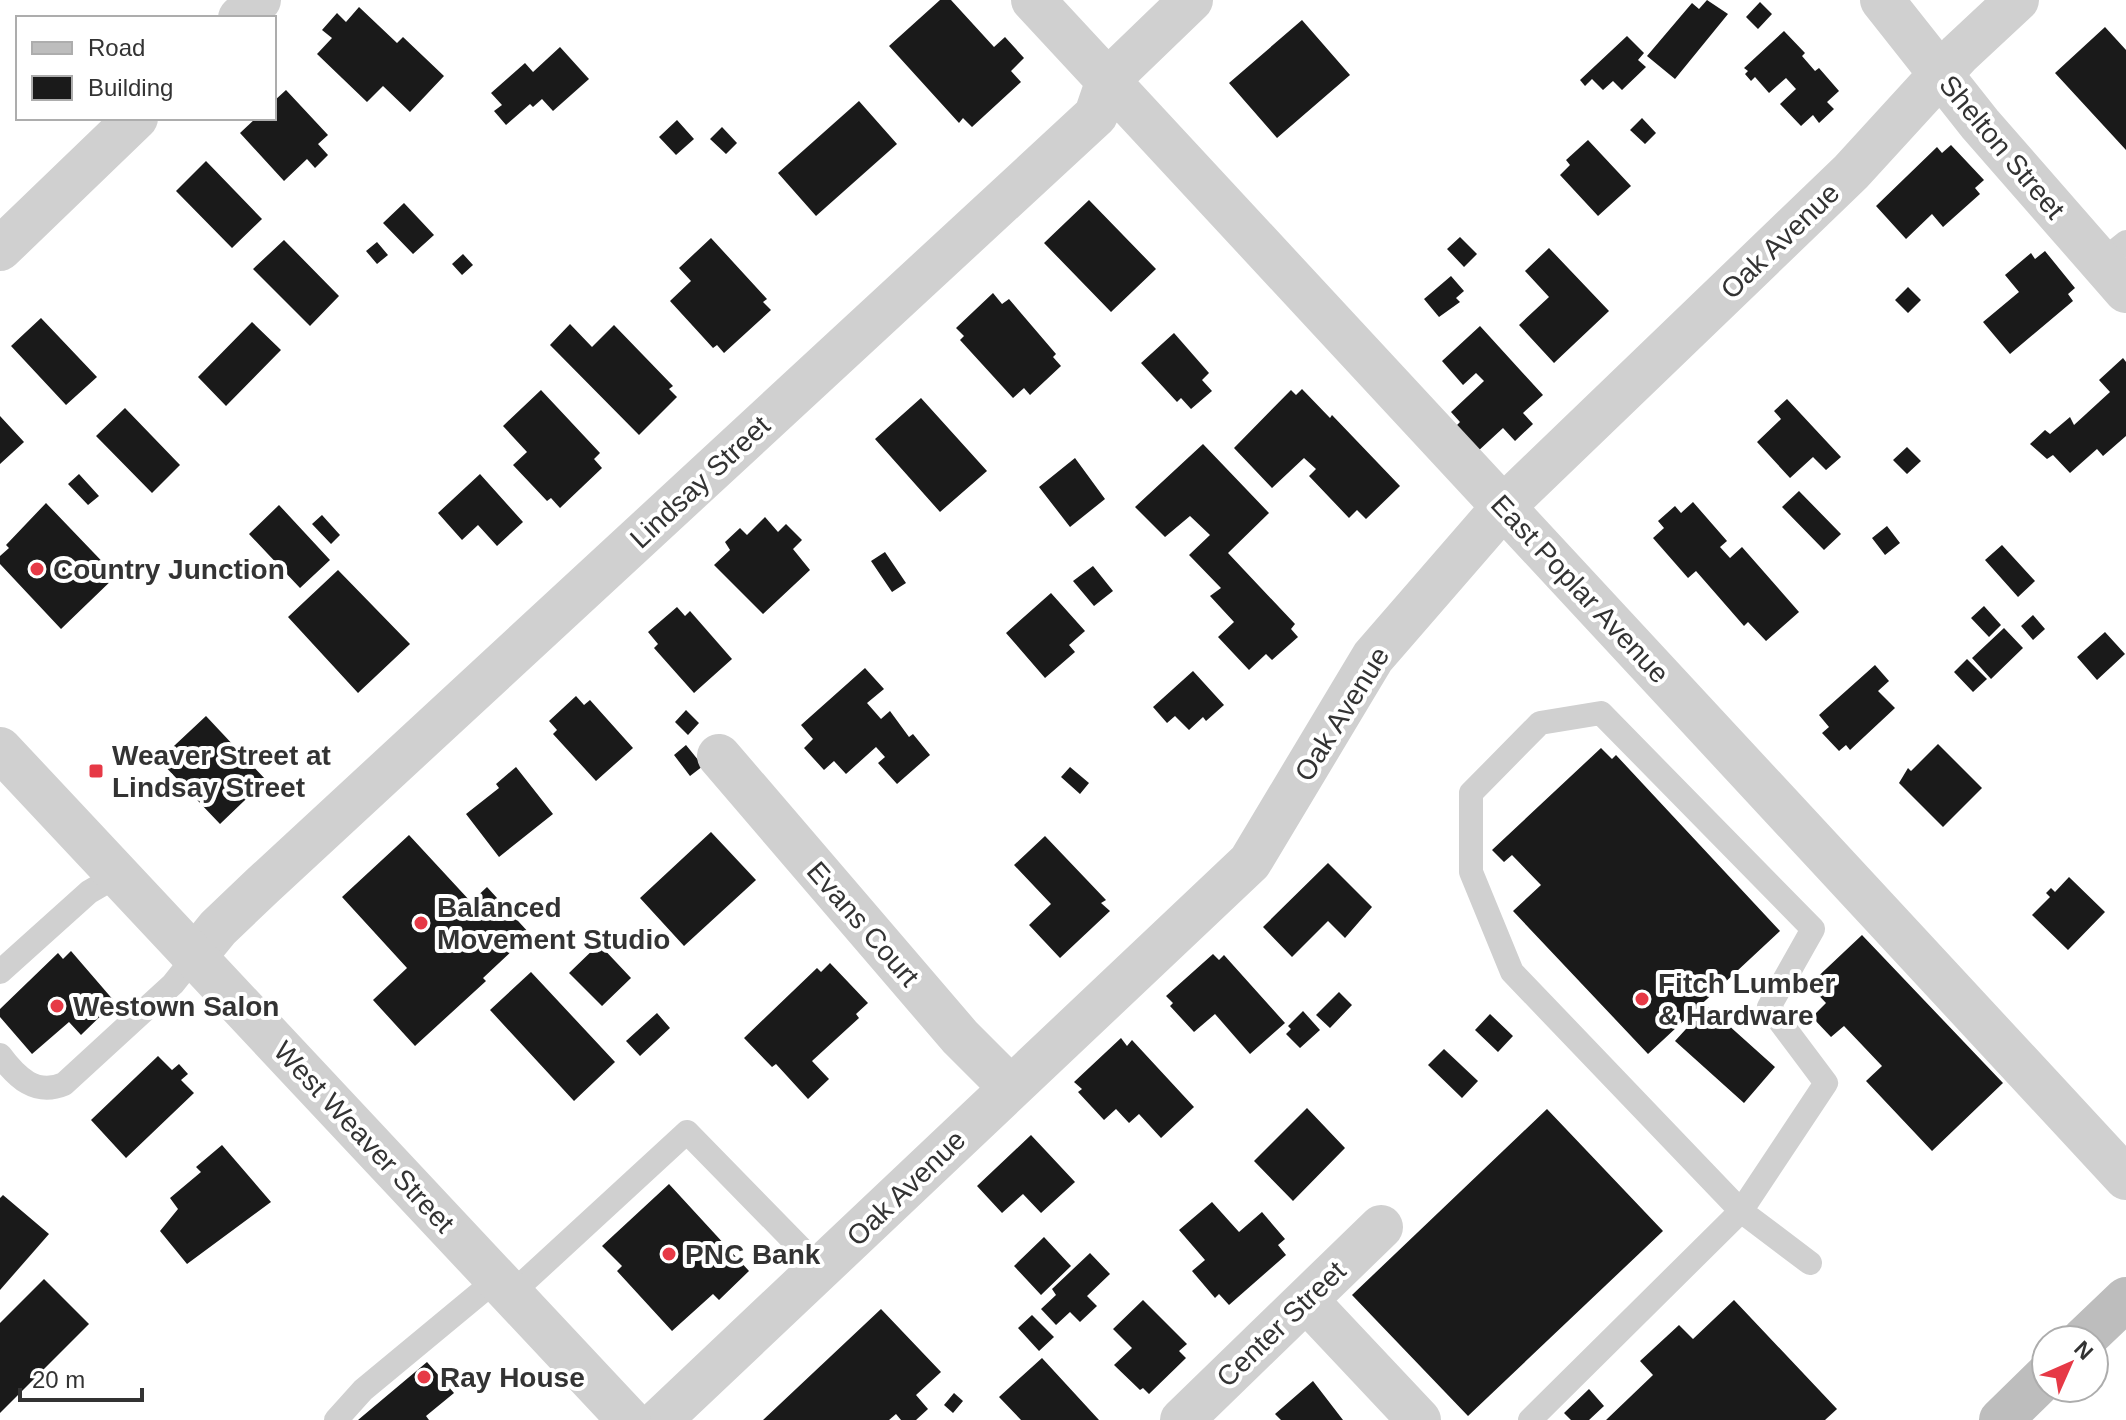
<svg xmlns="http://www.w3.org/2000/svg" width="2126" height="1420" font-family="Arial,sans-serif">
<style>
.building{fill:#1a1a1a}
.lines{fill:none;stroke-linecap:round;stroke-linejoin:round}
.service{stroke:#d0d0d0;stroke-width:24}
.minor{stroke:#d0d0d0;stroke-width:44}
.tertiary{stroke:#d0d0d0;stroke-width:44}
.secondary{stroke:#bdbdbd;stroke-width:44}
.poi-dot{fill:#e63946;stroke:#fff;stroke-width:3}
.labels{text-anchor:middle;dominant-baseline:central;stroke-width:8;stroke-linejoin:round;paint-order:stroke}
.street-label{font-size:28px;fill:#333;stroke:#fff}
.poi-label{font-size:28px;font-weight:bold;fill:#333;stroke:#fff;text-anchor:start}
</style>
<rect width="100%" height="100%" fill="#fff"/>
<path class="building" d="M940,0H951L994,47L1005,37L1024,58L1011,71L1021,82L972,127L963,118L959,123L889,46Z
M1707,0L1728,14L1675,79L1647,56L1692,3L1699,9Z
M1760,2L1772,14L1758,29L1746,17Z
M359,7L397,43L403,37L444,76L410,112L383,86L367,102L317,54L332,38L322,30L337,13L346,22Z
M1302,20L1350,75L1277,138L1229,83Z
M2105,27L2126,50V150L2055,73Z
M1784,31L1805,53L1802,56L1815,71L1819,68L1839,91L1827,102L1834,109L1819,123L1813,115L1801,126L1780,104L1796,89L1786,78L1769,93L1755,77L1751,81L1745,74L1748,71L1744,68Z
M1627,36L1644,53L1638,60L1646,67L1622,90L1613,81L1603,90L1592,79L1585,86L1580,80Z
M560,47L589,79L553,111L542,99L533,107L530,104L506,125L494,111L502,105L491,93L525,63L533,72Z
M286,90L328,135L318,144L328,155L315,168L307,159L284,181L240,133L256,118H274V101Z
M859,101L897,144L816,216L778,173Z
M1642,118L1656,133L1645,144L1630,130Z
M677,120L694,139L676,155L659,137Z
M722,127L737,143L726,154L710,139Z
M1588,140L1631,186L1598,216L1560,175L1570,165L1566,160Z
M1951,145L1984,180L1975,188L1980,194L1943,227L1932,214L1906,239L1876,206L1937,147L1942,153Z
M206,161L262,219L232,248L176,191Z
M1089,200L1156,269L1111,312L1044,243Z
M404,203L434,235L413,254L383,223Z
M1460,237L1477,254L1464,267L1447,249Z
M711,238L767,299L763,302L771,310L724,353L717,345L713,348L670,301L691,281L679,268Z
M284,240L339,296L310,326L253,269Z
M377,242L388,255L377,264L366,251Z
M1549,248L1609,311L1554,363L1519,325L1549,297L1525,271Z
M2045,251L2075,288L2068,294L2073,301L2010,354L1983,322L2019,292L2005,275L2031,253L2035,259Z
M463,254L473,265L462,275L452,264Z
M1451,276L1464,291L1456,298L1460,302L1439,317L1424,299Z
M1908,287L1921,300L1908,313L1895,300Z
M993,293L1002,304L1009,299L1056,354L1053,357L1061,366L1030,395L1024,388L1013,398L960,340L964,336L956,328Z
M41,318L97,377L66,405L11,346Z
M252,322L281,350L226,406L198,377Z
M570,324L592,347L614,325L673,386L669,389L677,397L639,435L550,345Z
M1480,326L1543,395L1523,413L1533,424L1515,441L1503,428L1477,452L1455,427L1460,422L1451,412L1484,381L1476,373L1463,385L1442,361Z
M1174,333L1209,373L1202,380L1212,391L1191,409L1181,398L1177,402L1141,363Z
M2123,358L2126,362V436L2103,456L2097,449L2070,473L2053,455L2047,459L2030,444L2045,430L2050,434L2070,417L2074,425L2110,392L2099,380Z
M1302,389L1330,418L1332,415L1400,486L1366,519L1357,510L1349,518L1309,476L1316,469L1304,458L1272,488L1234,448L1291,390L1296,395Z
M541,390L600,453L594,459L602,468L560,508L551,498L547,501L513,465L527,452L503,426Z
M921,398L987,471L940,512L875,439Z
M1787,399L1841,457L1826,470L1813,457L1790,478L1757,442L1781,419L1774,411Z
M125,408L180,465L152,493L96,436Z
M0,416L24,442L0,464Z
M1203,444L1269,513L1228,553L1295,624L1291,629L1298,637L1272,660L1266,654L1249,670L1218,637L1234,622L1210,596L1221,588L1189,555L1210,535L1190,516L1165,537L1135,507Z
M1907,447L1921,461L1907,474L1893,460Z
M1075,458L1105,499L1070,527L1039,487Z
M79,474L99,496L88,505L68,484Z
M480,474L523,522L497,546L478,525L462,540L438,513Z
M1799,491L1841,534L1824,550L1782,507Z
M1693,502L1727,541L1720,547L1730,558L1742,547L1799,612L1766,641L1748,622L1744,626L1696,571L1688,578L1653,538L1664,528L1658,521L1675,506L1681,513Z
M46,503L116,576L61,629L0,564V556L9,548L6,545Z
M279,505L330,560L300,588L249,534Z
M322,515L340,535L331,544L312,524Z
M765,517L778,532L786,524L802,540L793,549L810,570L763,614L714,565L730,550L725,542L740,528L747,535Z
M1887,526L1900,543L1885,555L1872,538Z
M2002,545L2035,581L2018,597L1985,560Z
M885,552L906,583L892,592L871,561Z
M1093,566L1113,591L1094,606L1073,581Z
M338,570L410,644L358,693L288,617Z
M1051,593L1085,631L1069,645L1075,652L1045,678L1006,633Z
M1984,606L2001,625L1989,637L1971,618Z
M677,607L685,616L690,611L732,659L694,693L654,648L658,644L648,632Z
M2033,615L2045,629L2033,640L2021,626Z
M2004,628L2023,648L1991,679L1972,658Z
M2105,632L2125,654L2097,680L2077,657Z
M1967,659L1987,679L1973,692L1954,672Z
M1875,665L1889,681L1878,691L1895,708L1850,750L1846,745L1839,751L1822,733L1829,727L1819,715Z
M865,668L884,689L867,703L881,719L890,711L909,737L913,734L930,755L897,784L878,763L885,757L876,747L846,774L834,761L824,770L804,748L813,739L801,725Z
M1193,671L1224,705L1206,721L1203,717L1189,730L1175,716L1167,723L1153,707Z
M576,696L584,705L590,700L633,748L596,781L553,734L557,730L549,721Z
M686,710L699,723L688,735L675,722Z
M206,716L266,780L220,824L159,760Z
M1938,744L1982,788L1943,827L1899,783L1908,768L1911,771Z
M686,745L703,766L690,776L674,755Z
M1601,748L1612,759L1616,755L1780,931L1648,1054L1513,911L1541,885L1512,855L1504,862L1492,850Z
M516,767L553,814L499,857L466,814L499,788L496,784Z
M1070,767L1089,783L1080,794L1061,777Z
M711,832L756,880L684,946L640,898Z
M409,835L471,902L487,887L530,934L483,978L486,981L415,1046L373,1000L407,968L342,897Z
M1045,836L1106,900L1101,903L1110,911L1060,958L1029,925L1051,904L1014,865Z
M1328,863L1372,907L1345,938L1328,921L1292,957L1263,927Z
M2069,877L2105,912L2068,950L2032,915L2050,897L2046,893L2051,888L2055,892Z
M1862,935L2003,1083L1932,1151L1866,1081L1882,1066L1844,1026L1831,1037L1812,1017L1826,1003L1809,985Z
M599,944L631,978L602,1006L569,973Z
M71,951L115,1002L81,1035L69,1022L32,1054L0,1017V1009L58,953L63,959Z
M1213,954L1219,960L1224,955L1285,1023L1250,1054L1215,1014L1194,1032L1170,1006L1173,1003L1166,996Z
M830,963L868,1003L856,1014L859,1018L812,1061L829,1079L808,1099L776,1064L772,1067L744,1038L817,968L821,972Z
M531,972L615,1062L574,1101L490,1010Z
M1339,992L1352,1005L1330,1028L1316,1015Z
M1707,1006L1775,1067L1744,1103L1675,1041Z
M1303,1011L1320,1030L1300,1048L1286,1034L1291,1029L1288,1026Z
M657,1013L670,1028L640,1056L626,1041Z
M1490,1014L1513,1036L1498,1052L1475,1030Z
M1121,1038L1127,1046L1132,1040L1194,1107L1161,1138L1139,1114L1129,1123L1116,1109L1104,1120L1078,1092L1082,1089L1074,1082Z
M1444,1049L1478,1081L1462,1098L1428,1065Z
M158,1056L172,1070L179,1064L188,1074L181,1080L194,1093L126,1158L91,1120Z
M1307,1108L1345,1148L1293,1201L1254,1161Z
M1547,1109L1663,1231L1468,1416L1352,1295Z
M1031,1135L1075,1182L1041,1213L1023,1194L1002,1213L977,1186Z
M222,1145L271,1202L187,1264L160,1231L178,1209L170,1198L201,1172L196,1167Z
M669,1184L749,1271L719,1300L713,1294L672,1331L617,1271L622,1266L602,1246Z
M3,1195L49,1234L0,1290V1198Z
M1212,1202L1239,1232L1262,1212L1285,1239L1278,1245L1286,1255L1229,1305L1219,1294L1215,1298L1192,1271L1205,1260L1179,1230Z
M1044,1237L1071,1266L1041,1295L1014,1266Z
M1090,1253L1110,1274L1087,1296L1097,1306L1080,1322L1070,1312L1056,1325L1041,1309L1056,1295L1052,1289Z
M44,1279L89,1324L0,1413V1323Z
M1143,1300L1187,1344L1179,1351L1186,1358L1149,1394L1143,1388L1140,1390L1114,1365L1132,1348L1113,1329Z
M1734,1300L1837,1409L1825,1420H1606L1653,1375L1640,1361L1679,1325L1693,1339Z
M881,1309L941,1372L916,1395L928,1409L916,1420H901L896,1414L889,1420H763Z
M1032,1315L1054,1337L1039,1351L1018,1328Z
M1042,1358L1099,1420H1021L999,1397Z
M427,1362L454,1393L426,1416L429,1420H358Z
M1313,1381L1343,1420H1281L1275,1414Z
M1589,1389L1604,1406L1589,1420H1571L1564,1413Z
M954,1393L963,1401L953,1413L944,1405Z"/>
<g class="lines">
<path class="service" d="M2101,262L2126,242
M0,972L89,892L120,874
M0,1055C17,1078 36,1096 64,1084L173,984L196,955
M511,1294L687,1132L821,1269
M336,1420L363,1390L497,1279
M1530,1420L1741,1211L1826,1083L1769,1007L1813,929L1601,713L1540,723L1471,793V872L1512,972L1741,1211L1810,1263"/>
<path class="minor" d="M1033,0L2126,1178
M1882,0L1980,124L2126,291
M240,18L259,0
M0,249L136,118
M719,756L960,1037L1011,1088
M196,955L218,928L262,886L1096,115L1108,80L1191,0
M1306,1300L1419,1420
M660,1420L1250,862L1373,657L1504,506L1851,172L1959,54L2017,0
M1182,1420L1381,1227"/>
<path class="tertiary" d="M0,749L629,1420"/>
<path class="secondary" d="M2083,1340L2126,1299
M2001,1420L2046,1376"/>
</g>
<g class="poi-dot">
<circle cx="37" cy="569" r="8"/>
<rect x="88" y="763" width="16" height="16" rx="4"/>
<circle cx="421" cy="923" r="8"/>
<circle cx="1642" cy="999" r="8"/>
<circle cx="57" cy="1006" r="8"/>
<circle cx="669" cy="1254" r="8"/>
<circle cx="424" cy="1377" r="8"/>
</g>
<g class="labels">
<g class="street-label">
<text transform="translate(2002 147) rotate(50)">Shelton Street</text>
<text transform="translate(1780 241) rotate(-44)">Oak Avenue</text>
<text transform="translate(700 482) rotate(-43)">Lindsay Street</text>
<text transform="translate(1580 589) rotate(47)">East Poplar Avenue</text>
<text transform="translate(1342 714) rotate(-58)">Oak Avenue</text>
<text transform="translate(863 924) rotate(49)">Evans Court</text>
<text transform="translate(364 1137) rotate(47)">West Weaver Street</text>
<text transform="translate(906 1188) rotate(-44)">Oak Avenue</text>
<text transform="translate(1281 1324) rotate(-44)">Center Street</text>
</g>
<g class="poi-label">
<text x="53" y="569">Country Junction</text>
<text x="112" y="755">Weaver Street at<tspan x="112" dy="32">Lindsay Street</tspan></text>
<text x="437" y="907">Balanced<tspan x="437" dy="32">Movement Studio</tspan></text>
<text x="1658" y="983">Fitch Lumber<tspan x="1658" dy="32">&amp; Hardware</tspan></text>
<text x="73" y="1006">Westown Salon</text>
<text x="685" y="1254">PNC Bank</text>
<text x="440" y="1377">Ray House</text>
</g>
</g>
<rect x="16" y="16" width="260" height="104" fill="#ffffff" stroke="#adadad" stroke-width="2"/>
<rect x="32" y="42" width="40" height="12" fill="#bdbdbd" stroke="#adadad" stroke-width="2"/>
<text x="88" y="56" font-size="24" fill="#333333">Road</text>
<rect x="32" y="76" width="40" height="24" fill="#1a1a1a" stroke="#adadad" stroke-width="2"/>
<text x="88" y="96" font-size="24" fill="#333333">Building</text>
<g transform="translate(2070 1364) rotate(45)"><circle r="38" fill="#ffffff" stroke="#adadad" stroke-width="2"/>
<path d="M0-6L14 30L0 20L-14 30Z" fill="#e63946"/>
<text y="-12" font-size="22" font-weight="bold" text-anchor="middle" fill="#333333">N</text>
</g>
<path d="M20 1388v12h122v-12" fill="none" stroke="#333333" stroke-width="4"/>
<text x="32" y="1388" font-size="24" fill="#333333" stroke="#ffffff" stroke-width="6" paint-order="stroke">20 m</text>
</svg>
